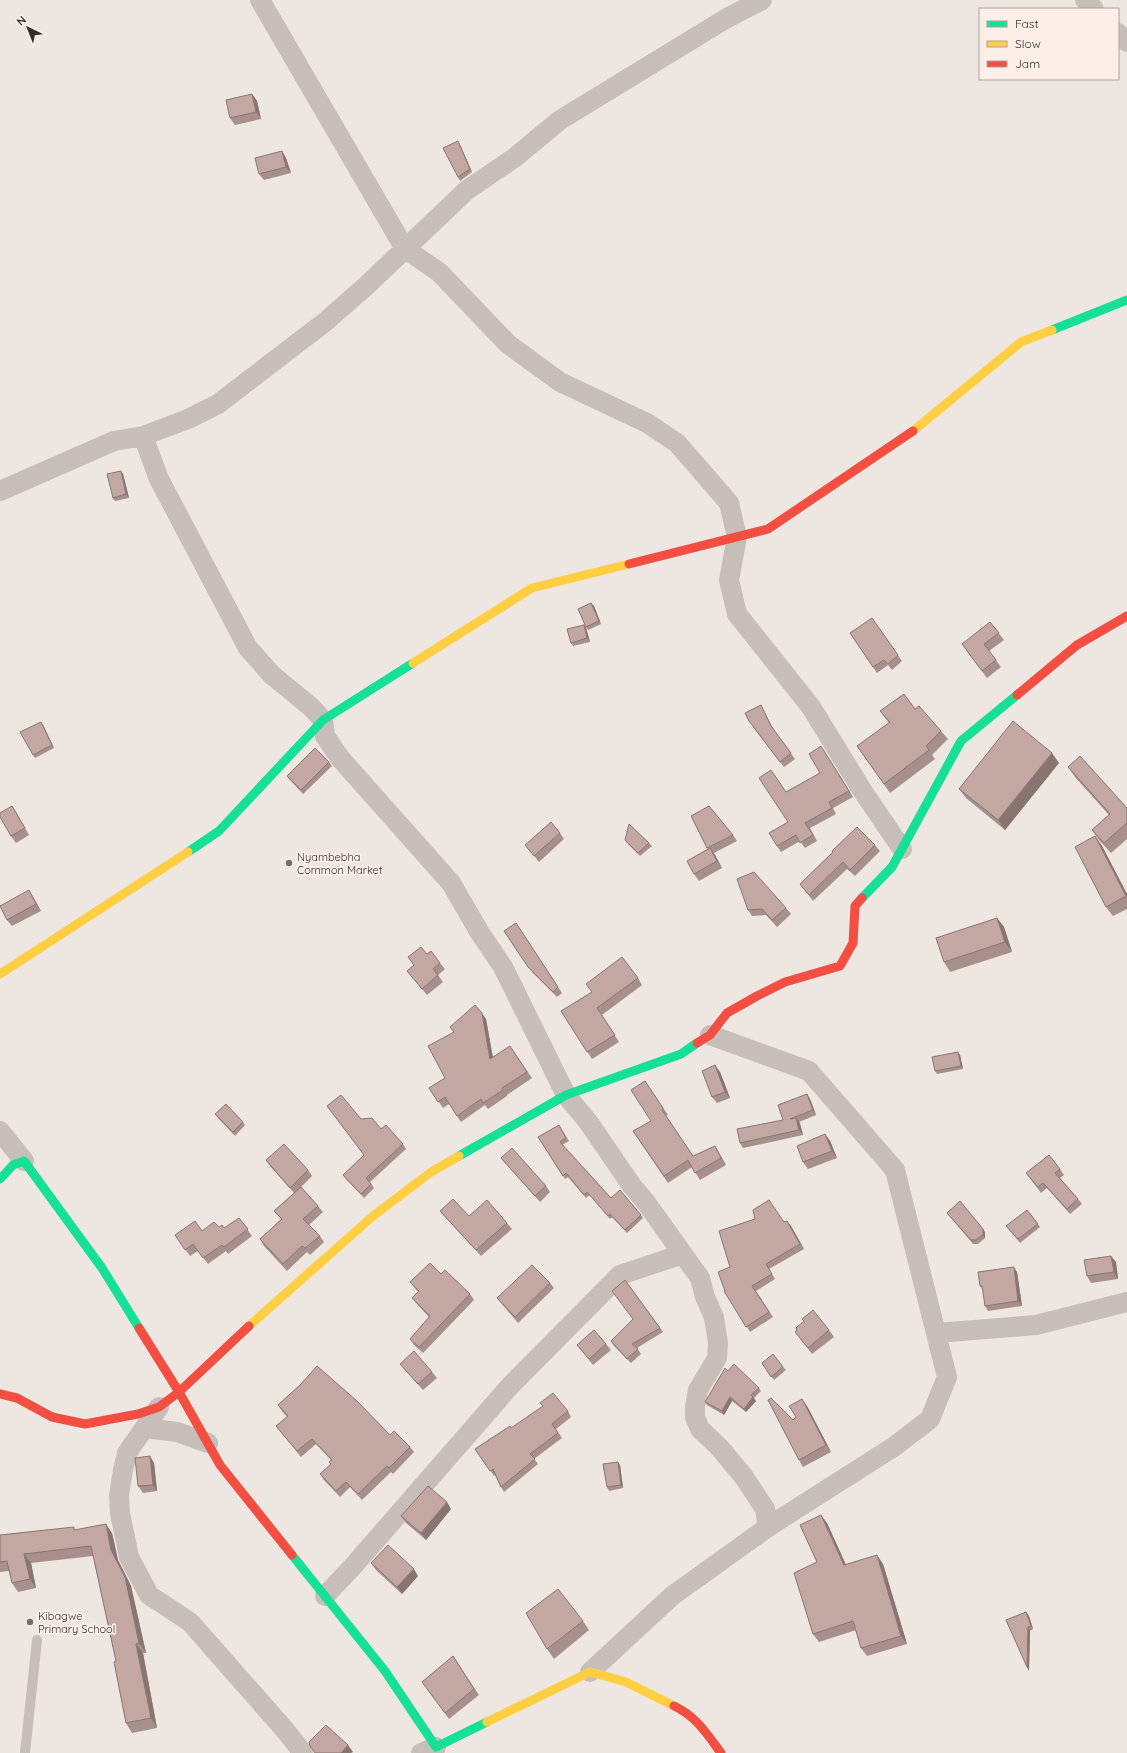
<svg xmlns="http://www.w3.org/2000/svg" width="1127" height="1753" font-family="Quicksand,sans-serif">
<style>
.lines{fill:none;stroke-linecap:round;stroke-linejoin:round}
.lane{stroke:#c7beb9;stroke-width:10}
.street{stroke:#c7beb9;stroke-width:20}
.fast{stroke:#16e098;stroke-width:9}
.slow{stroke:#ffcf43;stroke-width:9}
.jam{stroke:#f24e42;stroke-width:9}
.wall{fill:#a7908b}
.shaded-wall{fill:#887571}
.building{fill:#c2a7a2;stroke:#887571}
.poi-dot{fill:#776c69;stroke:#fbefe8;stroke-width:1.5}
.labels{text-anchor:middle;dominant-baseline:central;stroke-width:3.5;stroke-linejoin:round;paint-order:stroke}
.poi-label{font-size:11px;fill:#382a28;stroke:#fbefe8;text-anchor:start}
</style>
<rect width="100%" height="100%" fill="#ede6e1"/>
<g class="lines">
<path class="lane" d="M25,1753L37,1640"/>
<path class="street" d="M260,0L405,249L439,272L508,344L560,382L647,423L677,443L729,503L737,537L729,580L737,614L811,707L862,790L902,849
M1085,0L1094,9
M1118,33L1127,42
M143,436L159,479L248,648L272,675L311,707L323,720L325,736L340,758L451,883L480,933L503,967L566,1095L589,1123L632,1186L645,1201L700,1278L705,1297L714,1317L718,1343L717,1358L698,1390L695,1406V1417L700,1429L720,1448L744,1477L765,1509L768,1527
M0,491L114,441L143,436L188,419L218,404L325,322L366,286L467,190L514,158L560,120L727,18L762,0
M0,1131L24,1161
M936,1333L1036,1325L1127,1302
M159,1407L127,1453L123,1470L119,1495L120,1513L129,1557L149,1595L190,1622L285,1730L303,1753
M145,1428L177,1432L208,1443
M325,1596L355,1564L510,1386L620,1275L683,1254
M590,1672L672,1596L768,1527L895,1446L930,1419L947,1377L895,1170L809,1071L710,1035
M421,1753L436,1747"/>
<path class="fast" d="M1052,330L1127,300
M188,852L219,831L323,720L413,663
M862,898L892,867L961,741L1017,695
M459,1156L566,1095L681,1054L697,1043
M0,1179L13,1165L24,1161L102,1268L139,1328
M292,1555L385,1671L436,1747L487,1722"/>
<path class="slow" d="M913,431L1021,342L1052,330
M413,663L532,588L629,564
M0,974L188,852
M249,1326L373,1216L431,1172L459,1156
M487,1722L590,1672L626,1682L674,1706"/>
<path class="jam" d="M629,564L768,529L913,431
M1017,695L1077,645L1127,616
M697,1043L710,1035L727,1013L757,996L785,982L840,966L853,943L855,906L862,898
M139,1328L179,1392L220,1465L292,1555
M0,1394L17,1398L52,1417L85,1424L138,1414L159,1407L179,1392L249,1326
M674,1706C696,1716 707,1734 721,1753"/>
</g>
<path class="wall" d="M252,94L257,101L261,119L235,125L230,118Z
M460,145L472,172L460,181L458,177Z
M282,151L286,158L291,173L264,180L259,174Z
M123,474L129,498L115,501L113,498Z
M591,603L594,606L601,624L588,630L586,627Z
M872,618L902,661L892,670L888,665L877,673L850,633Z
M990,622L1004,640L989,651L1001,667L987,678L966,650Z
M584,625L586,628L590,642L573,646L571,643Z
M761,705L764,711L774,730L795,759L784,767L753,727Z
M915,709L941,731L948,739L932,755L935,759L890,793L857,746L889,723L880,711Z
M43,725L54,748L35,758L33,755Z
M825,752L853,797L833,808L836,814L810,828L817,841L805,848L800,841L781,852L777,846L788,822L786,792L820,773Z
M329,762L332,766L303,794L289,779L287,776Z
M1059,763L1005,830L966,798L959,789Z
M1068,767L1127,808V839L1111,853L1099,840L1092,830L1109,815L1075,777Z
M12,806L16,812L29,835L16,843L11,836Z
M560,833L564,839L539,862L525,845Z
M733,835L737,841L714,853L722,868L699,881L694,874L708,849L707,848Z
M1095,836L1102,846L1127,894V909L1113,916L1106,907Z
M625,840L649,843L652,846L640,856L627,843Z
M875,845L880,851L855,876L847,869L813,901L800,884Z
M737,879L786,908L791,914L777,927L766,915L752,916L748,910Z
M33,897L41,911L12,926L7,920Z
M997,918L1004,927L1012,952L950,972L944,962Z
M516,923L562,993L557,997L532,972L504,931Z
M427,954L440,963L445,969L438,975L443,982L427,995L407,971L414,965L408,957Z
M638,978L642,985L602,1015L619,1042L592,1059L561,1011Z
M486,1019L493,1057L514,1052L532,1078L507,1095V1096L488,1109L485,1105L461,1122L449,1104L443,1108L429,1088L445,1078L454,1033L450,1027Z
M960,1055L963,1069L937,1074L935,1071Z
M720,1072L730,1098L717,1103L712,1097Z
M645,1081L668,1115L666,1116L693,1156L715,1146L726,1165L700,1180L692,1167L668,1183L633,1131L651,1121Z
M807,1094L810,1099L816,1115L799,1122L803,1135L743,1148L740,1143L783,1120Z
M215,1114L243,1122L245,1125L235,1136L217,1117Z
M559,1125L569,1141L562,1145L611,1198L641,1215L643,1218L627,1233L612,1217L610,1219L590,1195L586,1198L568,1177L565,1179L538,1137Z
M381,1129L403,1144L406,1149L370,1182L374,1188L364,1198L346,1179L343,1175L364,1155Z
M825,1134L830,1141L837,1158L808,1169L803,1162Z
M501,1158L546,1186L550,1192L540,1202L506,1164Z
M266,1160L308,1170L312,1176L301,1187L318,1206L323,1212L309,1225L320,1236L324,1242L310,1255L307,1252L287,1271L264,1246L260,1239L281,1219L274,1211L294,1193L270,1166Z
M1060,1169L1064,1175L1060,1178L1078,1199L1082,1204L1070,1214L1047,1188L1041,1193L1026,1173Z
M1027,1210L1040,1227L1020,1243L1006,1226Z
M440,1211L469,1216L507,1223L512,1229L481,1256L445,1217Z
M947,1213L985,1232V1238L978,1244H973Z
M239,1218L252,1236L228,1254L226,1251L208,1264L198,1251L190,1256L175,1235L202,1231L219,1227L224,1228Z
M755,1219L784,1222L791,1226L804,1249L769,1269L775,1279L756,1291L773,1317L750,1332L725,1291L730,1267Z
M1116,1262L1118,1279L1091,1283L1087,1276Z
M1017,1272L1022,1306L988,1311L985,1306L983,1290L980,1286Z
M441,1274L470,1294L474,1300L423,1353L414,1345L410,1339L429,1317L416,1303L412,1298L418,1292L410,1282Z
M625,1280L663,1332L637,1348L641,1354L631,1363L614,1346L611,1341L633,1319Z
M550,1283L554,1288L518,1323L501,1303L497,1298Z
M796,1328L829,1330L834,1337L812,1354L795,1332L797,1330Z
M606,1344L611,1350L593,1365L577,1345Z
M762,1363L783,1367L786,1370L774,1380Z
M400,1364L432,1372L437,1378L423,1390L405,1370Z
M728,1371L759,1388L761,1391L754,1398L756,1401L746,1412L732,1401L724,1415L707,1405L705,1402Z
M278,1405L390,1435L410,1447L414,1452L393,1474L391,1472L362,1500L350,1487L340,1497L324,1480L320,1474L331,1464L329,1462L331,1460L316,1444L301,1457L276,1426L287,1417L282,1411Z
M807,1406L831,1452L803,1467L799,1460L793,1420Z
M568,1411L571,1417L556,1429L562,1438L534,1459L538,1464L504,1492L501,1487L495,1475L494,1476L475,1449L511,1428Z
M154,1463L157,1491L143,1493L138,1486Z
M620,1465L623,1488L609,1491L607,1487Z
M451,1509L426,1540L406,1523L401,1516Z
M827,1523L846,1565L883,1564L907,1644L867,1656L861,1648L856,1630L819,1642L813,1634L817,1562Z
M76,1530L112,1533L118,1560L131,1586L146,1653H143L157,1728L132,1733L126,1723L116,1661L93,1556L31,1563L36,1588L18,1592L12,1583L9,1571L0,1572V1535Z
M371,1563L418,1576L402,1594L376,1570Z
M1026,1612L1029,1616L1033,1629L1030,1631L1029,1671L1027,1667Z
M583,1621L589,1630L554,1659L547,1649Z
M453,1656L479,1695L449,1719L422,1682Z"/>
<path class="shaded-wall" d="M252,94L257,101L261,119L256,112Z
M458,141L460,145L472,172L470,169Z
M282,151L286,158L291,173L286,167Z
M121,471L123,474L129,498L126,494Z
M591,603L594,606L601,624L599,621Z
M584,625L586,628L590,642L587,638Z
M41,722L43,725L54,748L52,745Z
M821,746L825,752L853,797L849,791Z
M1052,753L1059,763L1005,830L998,820Z
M1095,836L1102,846L1127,894V897Z
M710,848L715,855L722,868L717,861Z
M29,890L41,911L36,904Z
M997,918L1004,927L1012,952L1005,942Z
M482,1013L486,1019L494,1065L490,1059Z
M958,1052L960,1055L963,1069L961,1066Z
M715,1065L720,1072L730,1098L725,1092Z
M807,1094L810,1099L816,1115L813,1110Z
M796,1118L800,1123L803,1135L799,1130Z
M825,1134L830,1141L837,1158L832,1151Z
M715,1146L719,1153L726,1165L721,1158Z
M787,1221L791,1226L804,1249L800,1244Z
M983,1229L985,1232V1238L983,1235Z
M1111,1256L1116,1262L1118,1279L1114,1272Z
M1014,1267L1017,1272L1022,1306L1018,1301Z
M730,1397L732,1401L724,1415L722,1411Z
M753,1397L756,1401L746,1412L744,1409Z
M802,1399L807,1406L831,1452L826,1445Z
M150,1456L154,1463L157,1491L153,1485Z
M618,1462L620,1465L623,1488L621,1485Z
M447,1502L451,1509L426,1540L421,1533Z
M821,1515L827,1523L850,1574L844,1565Z
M106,1524L112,1533L118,1560L131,1586L146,1653L139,1643L111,1550Z
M24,1554L31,1563L36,1588L30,1579Z
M877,1555L883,1564L907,1644L901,1636Z
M414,1569L418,1576L402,1594L397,1587Z
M1026,1612L1029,1616L1033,1629L1031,1626Z
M1028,1627L1030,1631L1029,1671L1027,1667Z
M136,1644L143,1653L157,1728L151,1718Z
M348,1745L353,1752L351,1753H341Z"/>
<path class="building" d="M252,94L256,112L230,118L226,100Z
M458,141L470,169L458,177L443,148Z
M282,151L286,167L259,174L255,158Z
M121,471L126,494L113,498L107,474Z
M591,603L599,621L586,627L578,609Z
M872,618L898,655L888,664L884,660L873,667L850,633Z
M990,622L999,633L984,644L996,660L982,671L962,644Z
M584,625L587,638L571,643L567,629Z
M904,694L915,709L919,706L941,731L926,746L929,750L884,784L857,746L890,722L880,711Z
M761,705L771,726L791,753L780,762L749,721L745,713Z
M1013,721L1052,753L998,820L959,789Z
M41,722L52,745L33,755L20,732Z
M821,746L849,791L829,802L832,808L805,823L813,835L800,843L796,835L777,846L769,833L788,822L759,778L771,770L786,792L820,773L809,754Z
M315,748L329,762L301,790L287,776Z
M1080,756L1127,808V823L1104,843L1092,830L1110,814L1068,767Z
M12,806L25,828L11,836L0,817V813Z
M709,806L733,835L707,848L691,816Z
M551,822L560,833L534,856L525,845Z
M629,824L649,843L638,853L625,840Z
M857,827L875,845L850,870L843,862L809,895L800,884L833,852L832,851Z
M1095,836L1126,896L1106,907L1075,847Z
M710,848L717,861L694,874L687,861Z
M754,872L786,908L772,920L762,909L748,910L737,879Z
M29,890L36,904L7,920L0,906Z
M997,918L1005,942L944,962L936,938Z
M516,923L558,987L553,992L528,967L504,931Z
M421,947L427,954L431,951L440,963L433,969L438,975L422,989L407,971L414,965L408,957Z
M622,957L638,978L597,1008L615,1035L587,1052L561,1011L592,992L586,984Z
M475,1005L482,1013L490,1059L510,1046L527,1072L502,1088L503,1090L483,1103L481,1099L457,1116L445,1097L438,1102L429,1088L445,1078L428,1046L454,1032L450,1027Z
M958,1052L961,1066L935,1071L932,1057Z
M715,1065L725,1092L712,1097L702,1071Z
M645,1081L663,1108L662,1110L693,1156L715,1146L721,1158L695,1173L688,1160L664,1176L633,1131L651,1121L631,1090Z
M807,1094L813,1110L790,1119L796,1118L799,1130L740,1143L737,1129L783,1120L778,1105Z
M341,1095L361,1119L372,1118L381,1129L386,1125L403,1144L366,1178L371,1184L361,1194L343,1175L364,1155L327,1106Z
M226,1104L243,1122L233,1132L215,1114Z
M559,1125L566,1138L560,1142L611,1198L620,1190L641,1215L625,1230L610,1214L608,1216L587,1192L584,1195L566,1173L563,1176L538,1137Z
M825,1134L832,1151L803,1162L797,1146Z
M284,1144L308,1170L290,1188L266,1160Z
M512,1148L546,1186L535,1196L501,1158Z
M1049,1155L1060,1169L1055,1173L1078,1199L1067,1209L1043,1183L1038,1187L1026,1173Z
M301,1187L318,1206L303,1219L320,1236L305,1248L302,1246L283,1264L260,1239L282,1219L274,1211Z
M453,1199L469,1216L487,1200L507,1223L476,1250L440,1211Z
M769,1200L784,1222L787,1221L800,1244L766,1264L772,1274L752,1286L769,1312L746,1327L724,1291H725L718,1272L730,1267L719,1231L755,1219L753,1210Z
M960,1201L983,1229V1235L976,1240H971L947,1213Z
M1027,1210L1038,1224L1018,1239L1006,1226Z
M239,1218L248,1229L224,1247L222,1245L203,1258L193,1244L185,1250L175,1235L195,1221L202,1231L214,1222L219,1227L222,1225L224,1228Z
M1111,1256L1114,1272L1087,1276L1084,1260Z
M430,1263L441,1274L445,1270L470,1294L419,1347L410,1339L430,1316L412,1298L419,1291L410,1282Z
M532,1265L550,1283L515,1317L497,1298Z
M1014,1267L1018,1301L985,1306L982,1286H980L978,1272Z
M625,1280L660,1328L632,1344L638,1349L627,1359L611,1341L633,1319L612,1291Z
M813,1310L829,1330L808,1348L795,1332L797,1330L796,1328L804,1321L802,1319Z
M594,1330L606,1344L589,1359L577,1345Z
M414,1351L432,1372L418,1384L400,1364Z
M773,1354L783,1367L771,1377L762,1363Z
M734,1364L759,1388L751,1395L753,1397L744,1409L730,1397L722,1411L705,1402L725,1368L728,1371Z
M317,1366L357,1401L390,1435L394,1431L410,1447L389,1468L387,1466L358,1494L346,1482L336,1491L320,1474L331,1464L329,1462L332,1460L312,1439L297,1451L276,1426L288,1416L278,1405L301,1384Z
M553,1393L568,1411L552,1424L558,1433L530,1454L535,1459L501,1487L493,1469L490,1471L475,1449L510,1426L511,1428L543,1406L540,1403Z
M771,1398L793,1420L796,1417L789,1406L802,1399L826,1445L799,1460L768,1400Z
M150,1456L153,1485L138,1486L135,1458Z
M618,1462L621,1485L607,1487L603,1464Z
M428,1486L447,1502L421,1533L401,1516Z
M821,1515L844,1565L877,1555L901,1636L861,1648L853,1621L813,1634L794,1573L817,1562L800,1525Z
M106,1524L111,1550L125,1577L139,1643L136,1644L151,1718L126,1723L114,1662L116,1661L91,1546L24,1554L30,1579L12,1583L7,1561L0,1562V1535L74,1527V1530Z
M388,1545L414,1569L397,1587L371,1563Z
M558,1589L583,1621L547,1649L526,1613Z
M1026,1612L1031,1626L1028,1627L1027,1667L1006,1620Z
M453,1656L474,1689L445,1713L422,1682Z
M326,1725L348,1745L341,1753H315L310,1746L309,1742Z"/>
<g class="poi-dot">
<circle cx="289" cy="863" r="4"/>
<circle cx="30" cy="1622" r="4"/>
</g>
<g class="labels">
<g class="poi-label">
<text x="297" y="857">Nyambebha<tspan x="297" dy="13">Common Market</tspan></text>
<text x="38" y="1616">Kibagwe<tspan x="38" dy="13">Primary School</tspan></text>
</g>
</g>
<rect x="979" y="8" width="140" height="72" fill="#fbefe8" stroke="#ada09b"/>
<rect x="987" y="21" width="20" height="6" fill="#16e098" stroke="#ada09b"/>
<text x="1015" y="28" font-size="12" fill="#382a28">Fast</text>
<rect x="987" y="41" width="20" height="6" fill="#ffcf43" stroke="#ada09b"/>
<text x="1015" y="48" font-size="12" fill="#382a28">Slow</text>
<rect x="987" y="61" width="20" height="6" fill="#f24e42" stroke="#ada09b"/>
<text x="1015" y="68" font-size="12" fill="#382a28">Jam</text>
<g transform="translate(28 28) rotate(317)" stroke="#fbefe8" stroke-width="3" paint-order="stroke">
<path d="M0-3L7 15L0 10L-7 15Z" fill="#382a28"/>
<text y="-6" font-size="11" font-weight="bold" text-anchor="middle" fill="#382a28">N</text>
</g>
</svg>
